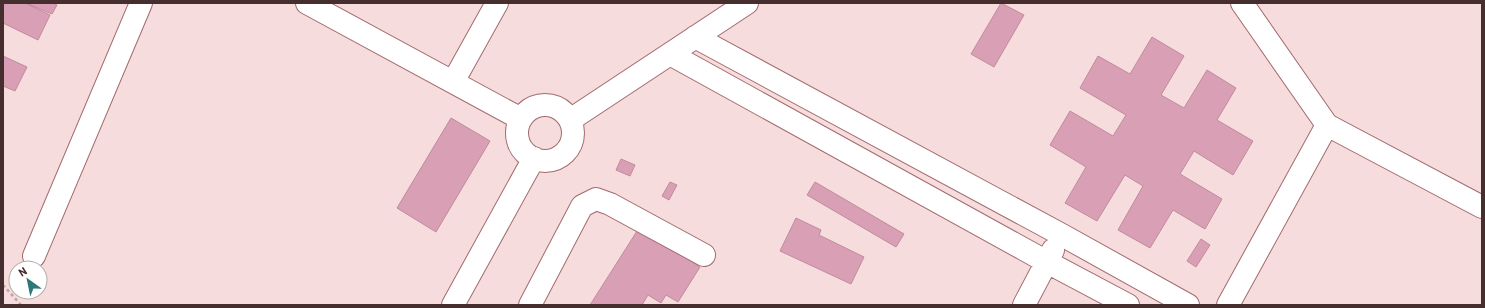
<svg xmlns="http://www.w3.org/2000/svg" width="1485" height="308" font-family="Barlow,sans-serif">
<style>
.building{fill:#d9a0b5;stroke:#c18a9e}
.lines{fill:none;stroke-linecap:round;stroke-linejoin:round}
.minor-casing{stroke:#a26a6d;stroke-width:24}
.path{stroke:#bea4a5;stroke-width:2.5;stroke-dasharray:3 3;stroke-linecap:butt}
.minor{stroke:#fff;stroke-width:22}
</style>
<rect width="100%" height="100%" fill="#f7dcdd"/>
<path class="building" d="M3,3H25L50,15L38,40L3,23Z
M26,3H52L57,5L52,14Z
M1001,3L1024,15L994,67L971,54Z
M1152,37L1184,56L1161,95L1184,108L1207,70L1236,88L1217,120L1253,141L1233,175L1194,151L1180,174L1222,199L1205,229L1173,210L1150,248L1118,230L1143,186L1125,175L1097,221L1065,203L1086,167L1050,145L1070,111L1113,136L1126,115L1080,88L1098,56L1130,74Z
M3,56L27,67L15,91L3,86Z
M451,118L490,141L436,232L397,208Z
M621,159L635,165L630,176L616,170Z
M670,182L677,185L669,200L662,196Z
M815,182L904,234L896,247L807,195Z
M796,218L821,230L819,235L864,257L851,284L780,251Z
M639,228L700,267L678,302L666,295L661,303L648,295L642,305H590Z
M1201,239L1210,245L1196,267L1187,261Z"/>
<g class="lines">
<g class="minor-casing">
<path id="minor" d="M307,3L521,119
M1242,3L1327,125L1482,207
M695,37L1062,235L1188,305
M670,54L1047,262L1128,305
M453,82L497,3
M517 133a28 28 0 1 1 56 0a28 28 0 1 1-56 0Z
M570,120L747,3
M34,256L141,3
M453,305L534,158
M530,305L582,206L596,199L610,204L704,255
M1024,305L1053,250
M1228,305L1327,125"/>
</g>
<path class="path" d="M3,285L21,305"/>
<use href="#minor" class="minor"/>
</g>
<rect width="1485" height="308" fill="none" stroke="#462e2f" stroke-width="8"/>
<g transform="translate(28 280) rotate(327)"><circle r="19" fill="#ffffff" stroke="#b5abac"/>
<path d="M0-3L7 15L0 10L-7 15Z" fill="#2e7878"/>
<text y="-6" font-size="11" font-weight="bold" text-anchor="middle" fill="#462e2f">N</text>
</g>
</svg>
